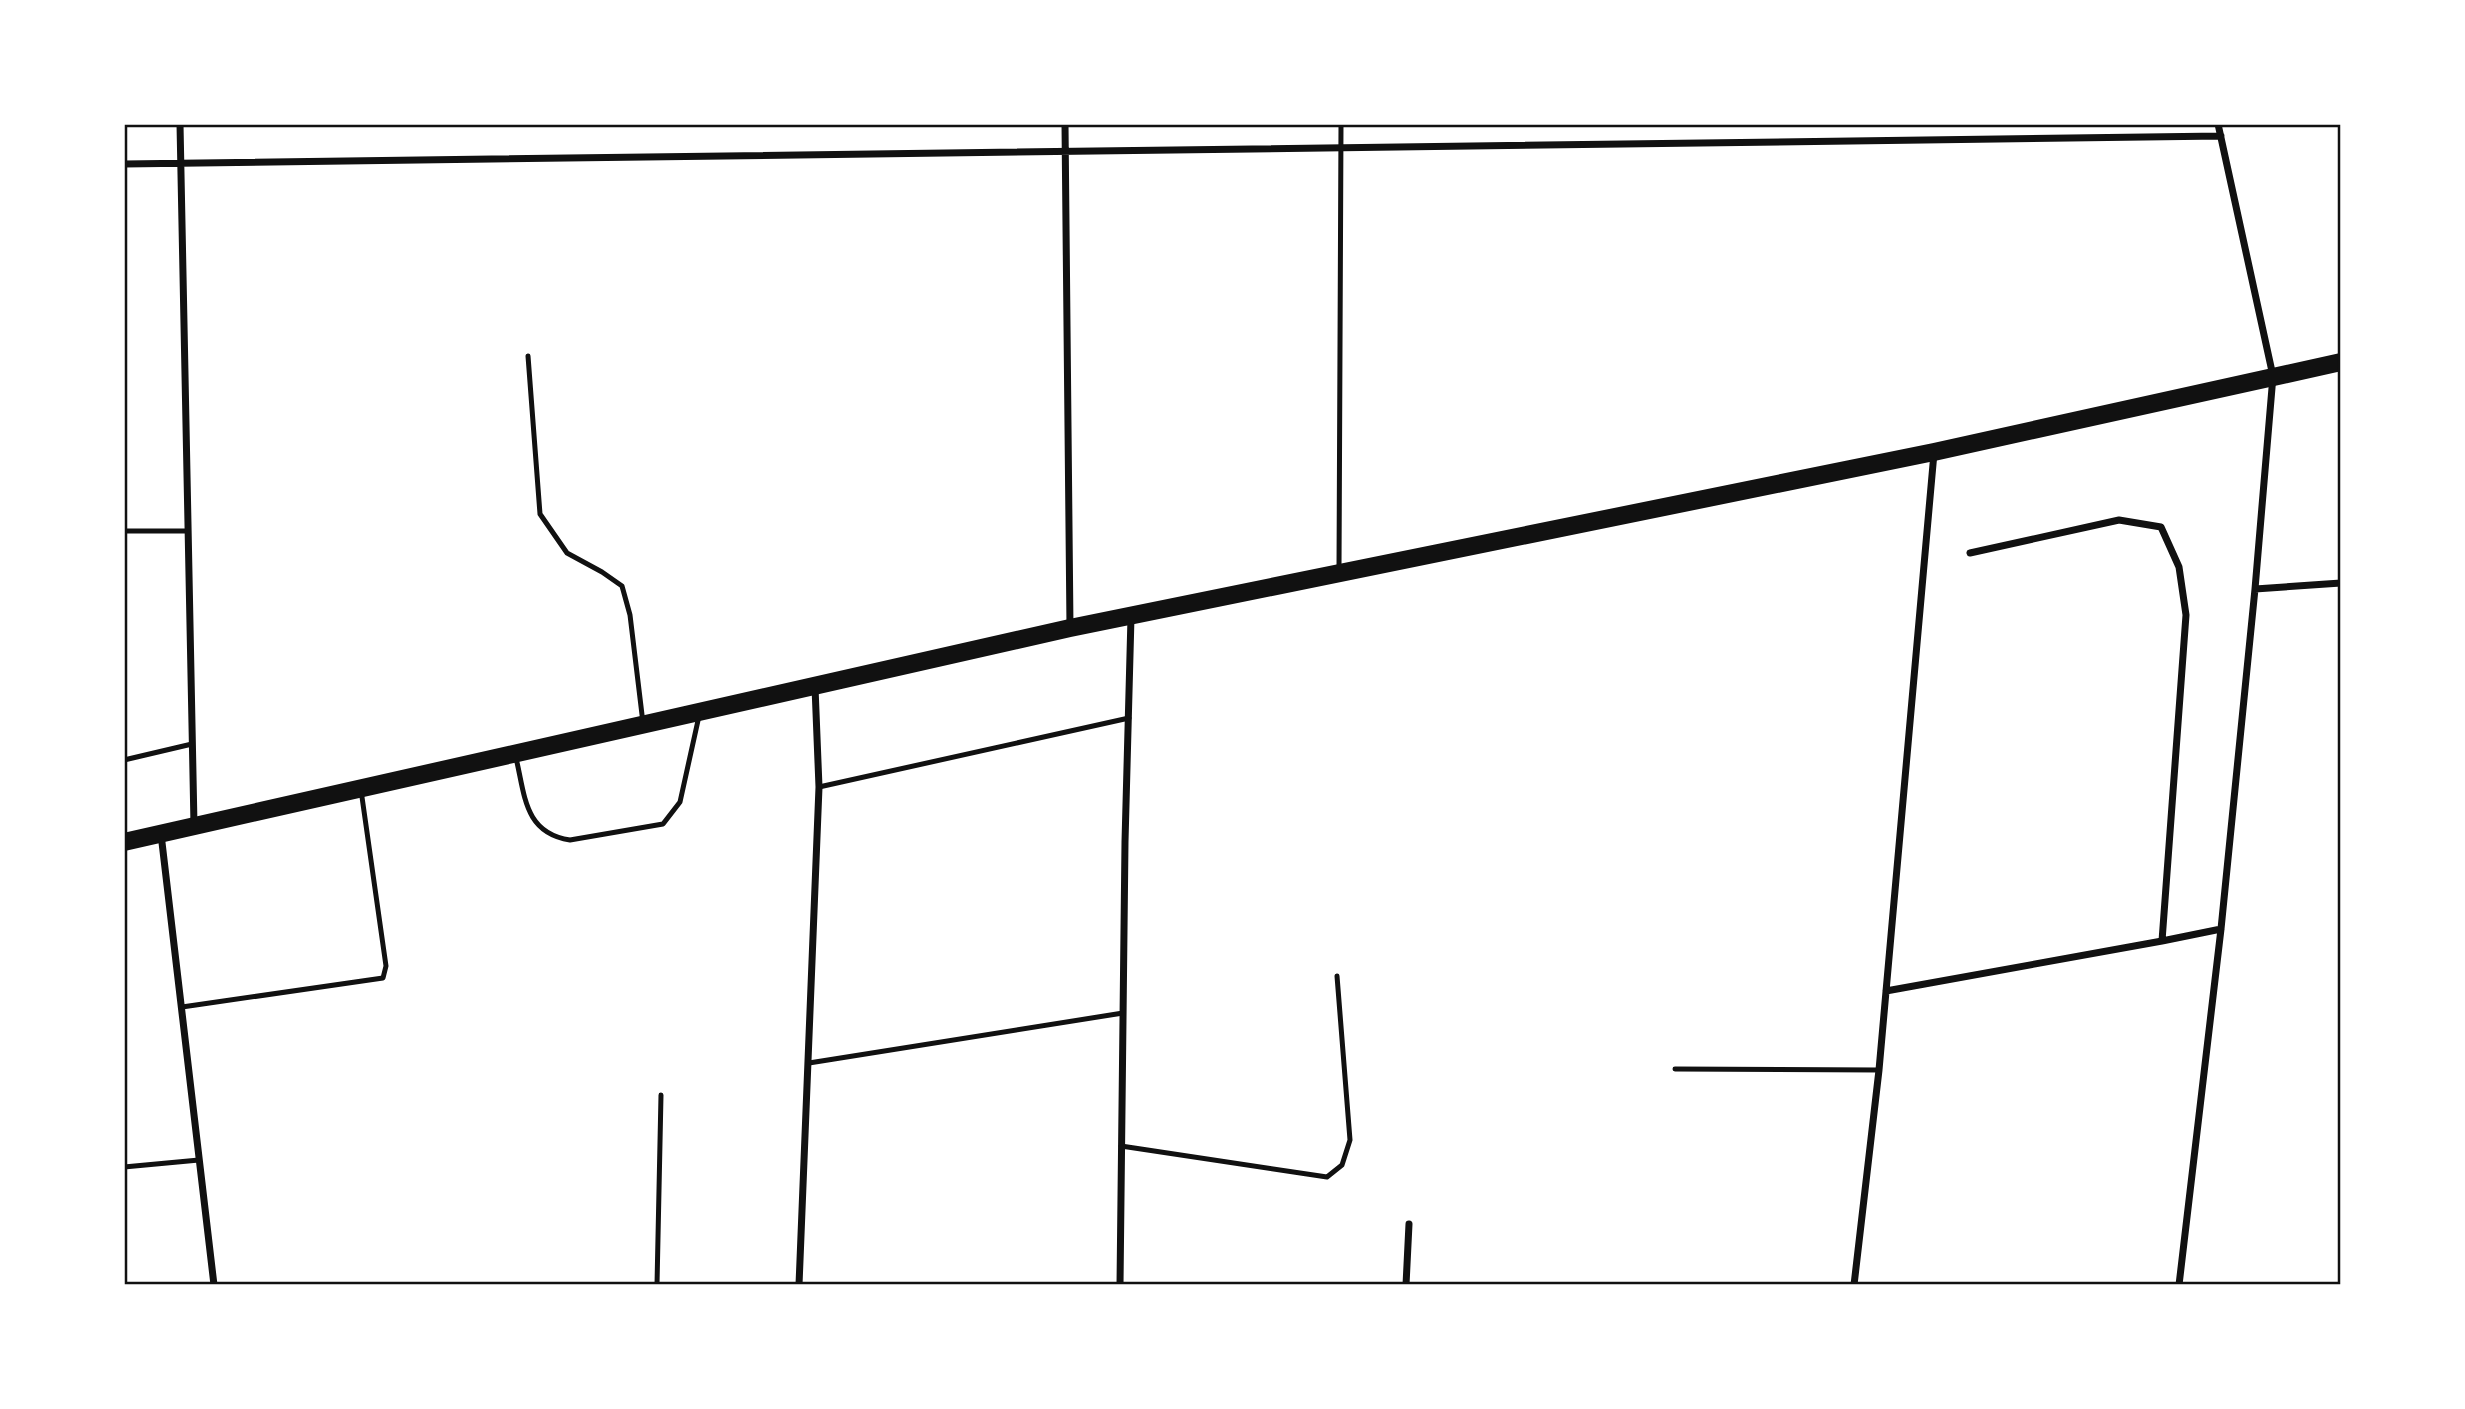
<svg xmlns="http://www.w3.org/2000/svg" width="2465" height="1409" font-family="'PT Sans',sans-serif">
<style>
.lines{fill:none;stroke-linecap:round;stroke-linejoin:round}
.service{stroke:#111;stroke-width:5}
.minor{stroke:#111;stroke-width:7}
.primary{stroke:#111;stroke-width:18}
.neatline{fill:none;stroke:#111;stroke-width:2.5}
</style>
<rect width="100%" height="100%" fill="#fff"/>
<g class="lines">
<path class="service" d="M528,356L540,514L567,553L602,572L622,586L630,615L643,723
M124,531H188
M1339,569L1341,124
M516,758C525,795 524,833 570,840L663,824L680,802L699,716
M124,760L192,744
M819,787L1129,718
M182,1007L383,978L386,966L361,790
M809,1063L1123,1013
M1675,1069L1879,1070
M1121,1146L1327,1177L1342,1165L1350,1140L1337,976
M124,1167L199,1160
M657,1285L661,1095"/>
<path class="minor" d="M180,124L194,825
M1065,124L1070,628
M124,164L2221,136
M1970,553L2119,520L2161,527L2179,567L2186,615L2162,941L2221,929
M2255,589L2341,583
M161,834L214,1285
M1886,991L2162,941
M799,1285L819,787L815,687
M1120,1285L1125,842L1131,617
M1406,1285L1409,1224
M1854,1285L1879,1070L1934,453
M2179,1285L2221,929L2255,589L2273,376L2218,124"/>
<path class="primary" d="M124,842L1070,628L1934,452L2341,362"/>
</g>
<rect width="2465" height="1409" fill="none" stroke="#ffffff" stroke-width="252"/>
<rect x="126" y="126" width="2213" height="1157" class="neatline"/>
</svg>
